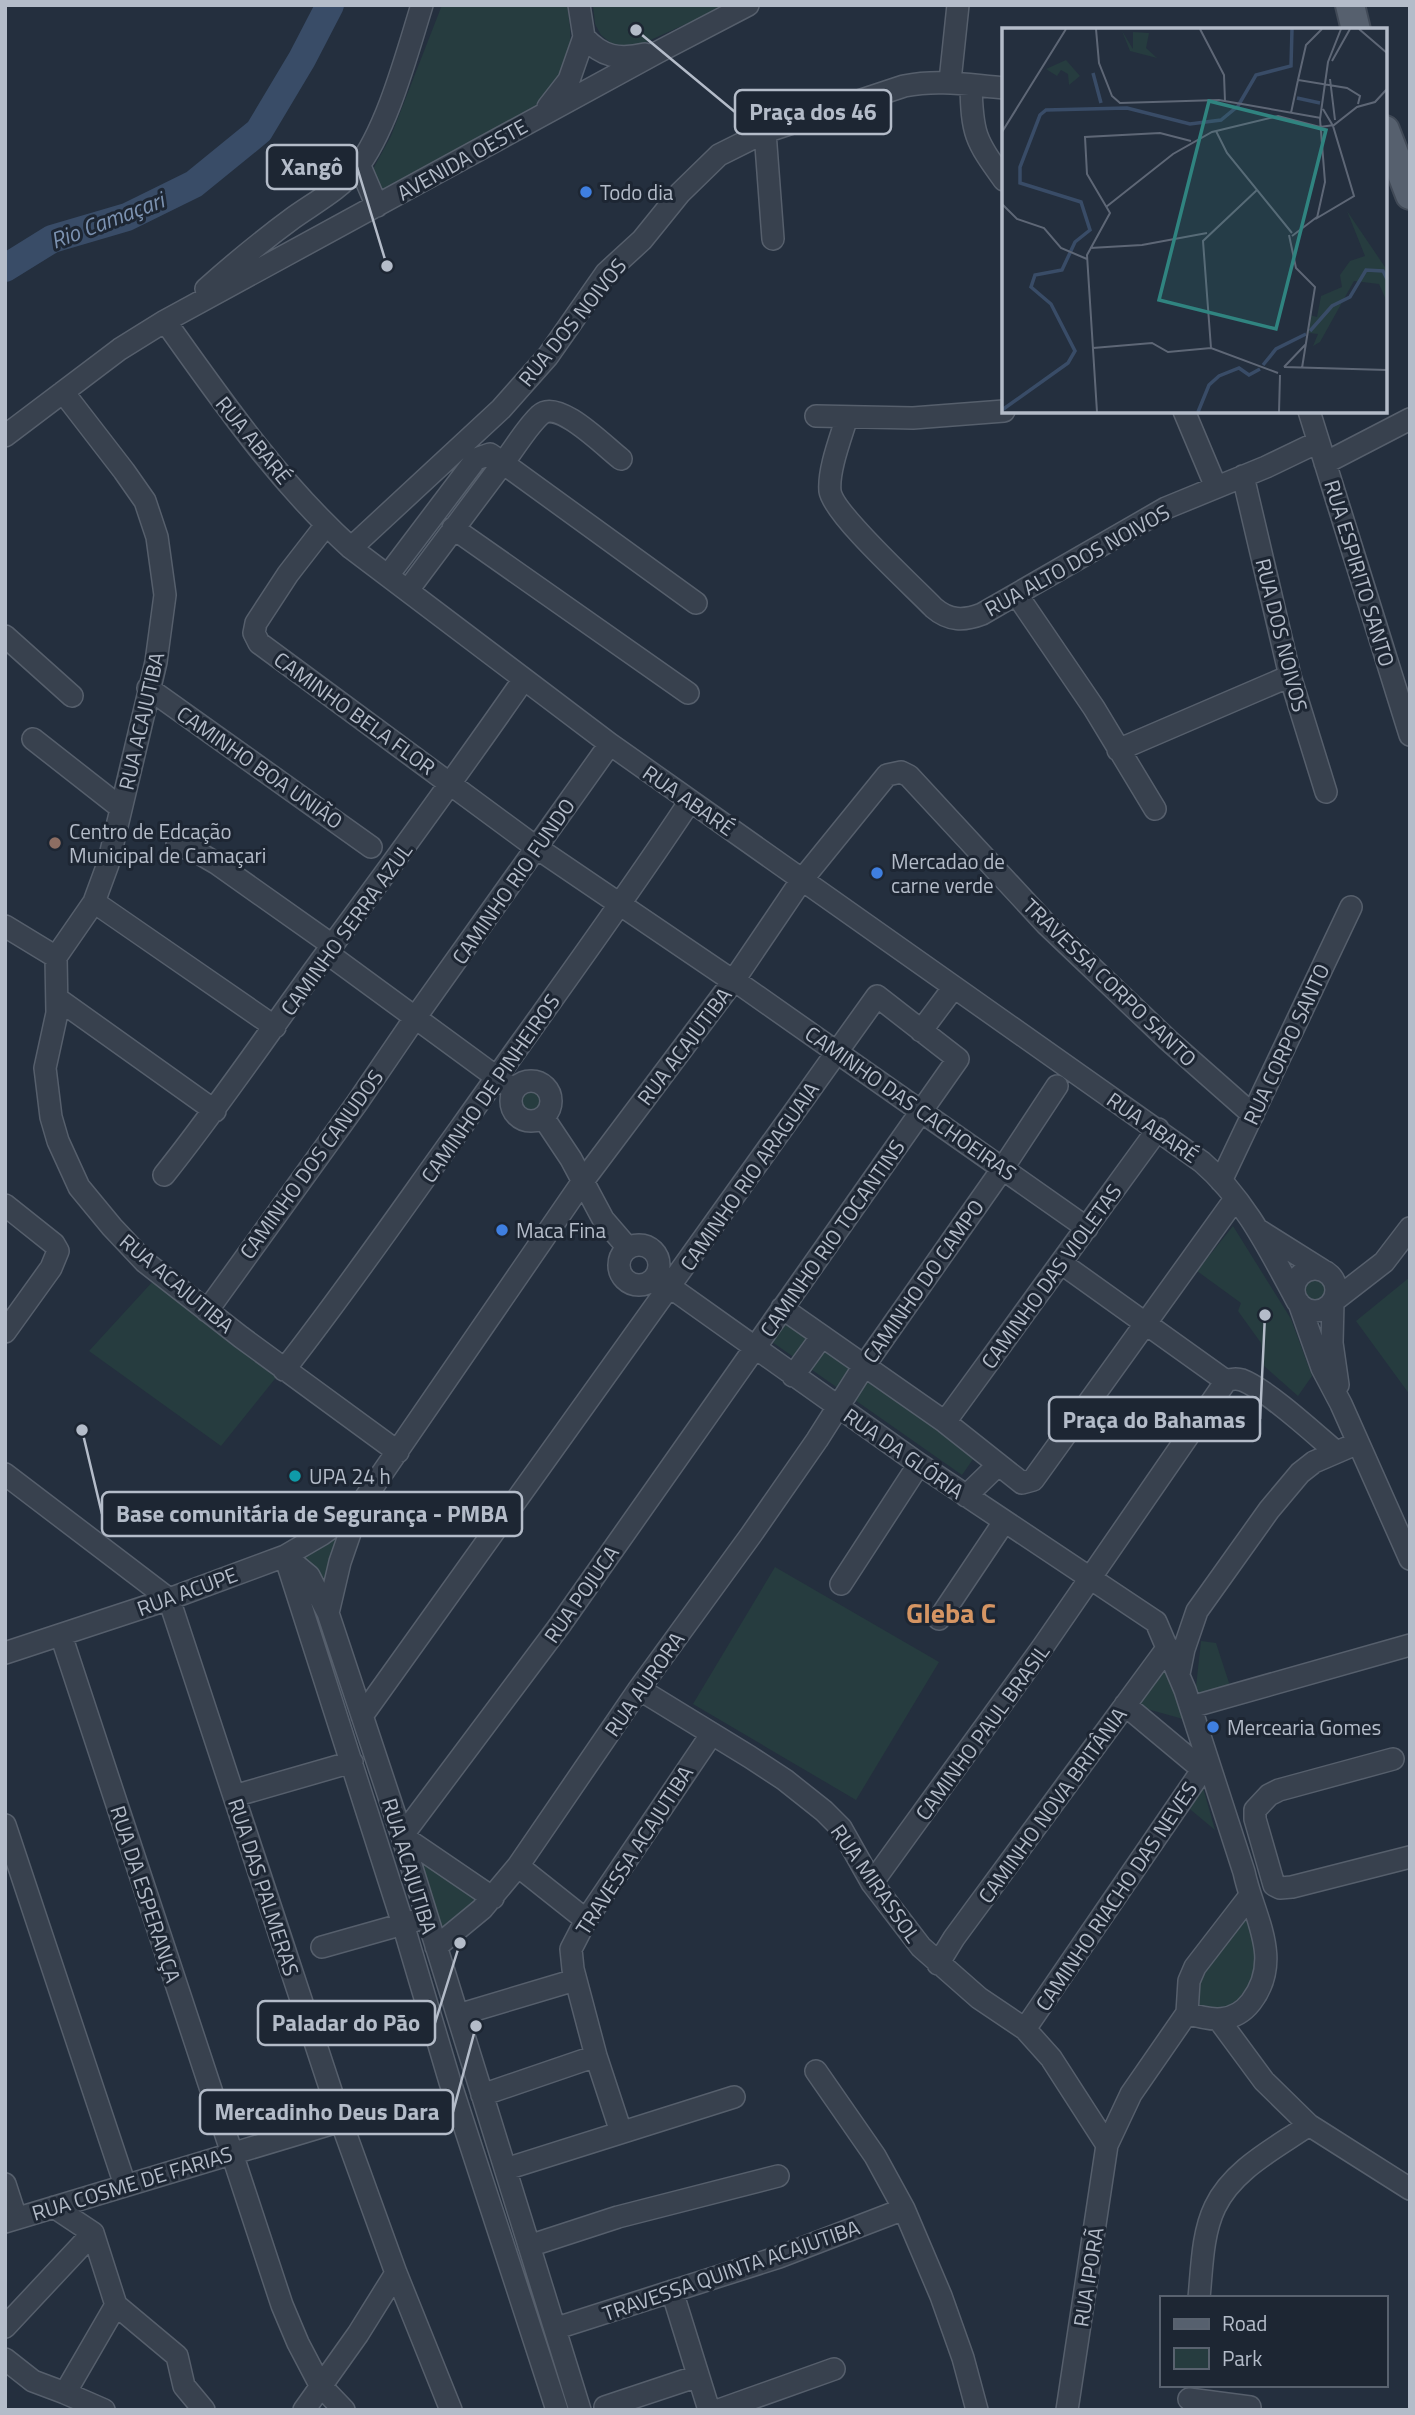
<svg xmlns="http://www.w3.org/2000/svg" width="1415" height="2415" font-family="'Titillium Web',sans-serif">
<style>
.green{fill:#263c3f}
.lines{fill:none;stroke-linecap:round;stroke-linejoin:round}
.river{stroke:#394c67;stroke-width:28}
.minor-casing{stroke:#565f6c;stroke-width:24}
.major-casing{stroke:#414a57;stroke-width:32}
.minor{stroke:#38414e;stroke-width:21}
.major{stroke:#56606e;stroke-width:28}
.shop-dot{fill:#3f7fe0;stroke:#1d2633;stroke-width:2.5}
.education-dot{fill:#8d6e63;stroke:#1d2633;stroke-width:2.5}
.culture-dot{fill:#0f9aa8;stroke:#1d2633;stroke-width:2.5}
.labels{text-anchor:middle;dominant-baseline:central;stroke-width:6;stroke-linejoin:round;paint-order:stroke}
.street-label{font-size:21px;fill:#b4bcc9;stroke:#1d2633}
.poi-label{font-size:21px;fill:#b4bcc9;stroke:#1d2633;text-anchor:start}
.water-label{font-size:23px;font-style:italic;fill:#7c92b1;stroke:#1d2633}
.district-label{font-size:28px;font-weight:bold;fill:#d59563;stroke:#1d2633}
.inset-river{fill:none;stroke:#394c67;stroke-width:3.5}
.inset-road{fill:none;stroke:#5e6776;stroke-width:2}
.view{fill:#308480;fill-opacity:0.15;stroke:#308480;stroke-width:3.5}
.inset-edge{fill:none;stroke:#b4bcc9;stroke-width:3.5}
.leader{fill:none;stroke:#b4bcc9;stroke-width:2.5}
.callout-dot{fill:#b4bcc9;stroke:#1d2633;stroke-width:2.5}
.callout{fill:#1d2633;stroke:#b4bcc9;stroke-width:2.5}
.callout-label{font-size:23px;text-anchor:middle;font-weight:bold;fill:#b4bcc9}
</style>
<rect width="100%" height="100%" fill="#242f3e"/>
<path class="green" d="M442,5H567C573,39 573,66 550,94C545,101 535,106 528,112L382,195L373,169L391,136Z
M593,5H728L635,47L612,44L601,35L595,24Z
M515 1099a14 14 0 1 1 28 0a14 14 0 1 1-28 0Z
M1233,1226L1291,1319L1312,1376L1298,1396L1264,1366L1261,1343L1238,1311L1241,1303L1197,1271Z
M1311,1271C1325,1275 1335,1276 1335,1293L1324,1307L1311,1308L1297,1283L1300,1278Z
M1410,1277V1395L1356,1321Z
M155,1279L278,1375L221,1446L89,1351Z
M781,1314L980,1449L962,1475L765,1337Z
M350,1516L327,1609L293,1555Z
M775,1567L939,1662L856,1800L693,1704Z
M1201,1641L1216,1643L1231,1689L1195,1696Z
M1164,1664L1183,1719L1133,1705Z
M1202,1784L1215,1830L1185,1805Z
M403,1837L489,1892L436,1945Z
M1251,1892L1263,1975L1215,2027L1198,2017L1196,1967Z"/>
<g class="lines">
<path class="river" d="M5,268L52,239L127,217L194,184L259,131L302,59L330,5"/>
<g class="minor-casing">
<path id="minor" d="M584,37C602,57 619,60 645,54
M950,81L958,5
M971,85C972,134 975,140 1004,180
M548,107L569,80L584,37L579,5
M765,132L773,239
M359,164L377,206
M206,289C234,264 263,240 293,218C314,203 340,189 356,169C387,130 407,53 422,5
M165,321C222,401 278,482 351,548L610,744L1202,1162C1244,1198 1269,1249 1295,1297
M63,392L124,471L145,501L157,537L165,595L156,662L108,864L94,902L56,957L57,1013L45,1068L51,1117L58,1141L79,1187L112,1227L145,1262L241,1337L398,1452
M1184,411L1216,487
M1309,411L1410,735
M816,416L913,418L1004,411
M847,417C841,437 828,470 830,491C833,514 914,587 934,608C949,621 964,621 982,614L1166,508L1266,467L1318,442
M5,436L120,349L165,321L658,52L748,5
M621,459C605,447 558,398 540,415C526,428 515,448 503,463L696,603
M1325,463L1410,419
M1243,476L1290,676L1326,792
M326,525L288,574L256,623L254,633L259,643L537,848L733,981
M453,528L688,693
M351,548L501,409L548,356L606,273L642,240L680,193L719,155L765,132L904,86C940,79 968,85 1004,88
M389,574L476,459L490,454L503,463L408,590
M1017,595L1094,708L1155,809
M5,636L72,696
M148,688L371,847
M33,739L121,808
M1118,750L1290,676
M177,845L197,852L216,863L332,945
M94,902L275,1027
M5,926L56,957
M327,953L514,1090
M734,980L1087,1228
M58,999L215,1111
M921,1031L954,987
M511 1101a20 20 0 1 1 40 0a20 20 0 1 1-40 0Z
M543,1117L571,1159L603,1219L628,1248
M164,1175C224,1100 277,1020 334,943C398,856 462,768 524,679
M1221,1181L1351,907
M5,1205L54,1244L58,1251L51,1268L5,1332
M1260,1231L1322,1270
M619 1265a20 20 0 1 1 40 0a20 20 0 1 1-40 0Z
M1061,1263L1226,1381C1231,1379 1236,1378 1242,1380C1266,1389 1314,1433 1335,1451
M1294 1290a21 21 0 1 1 42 0a21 21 0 1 1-42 0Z
M656,1277L919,1464L1156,1622
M1335,1300L1384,1262L1410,1228
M1333,1302L1332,1343L1338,1385
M1299,1303L1322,1368L1341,1404L1410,1559
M782,1308L945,1422L1022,1483L1033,1480L1235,1199
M207,1311L357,1103L415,1018L610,744
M284,1370C346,1291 403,1208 462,1126C538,1018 617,912 690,801
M793,1376L822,1336
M945,1422L1158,1129
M5,1474L169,1599L341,2121L396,2273L451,2410
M966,1496L998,1465
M285,1556L403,1924L450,2082L557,2410
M285,1556L309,1576L328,1613
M841,1584L919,1464
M939,1619L1004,1522
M1156,1622L1185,1690L1244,1872C1253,1916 1284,1959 1251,2002C1234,2024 1211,2021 1187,2013
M61,1635L282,2305L298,2343L320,2385L344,2410
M5,1653L169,1599L285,1556L321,1535L357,1509
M1179,1674L1184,1649L1197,1611L1269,1510L1300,1473L1314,1462L1358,1443
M639,1689L750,1757L785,1780L824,1811L841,1828L872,1883L921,1947L979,1998L1025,2029L1051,2058L1107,2145
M1125,1705L1203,1770
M1191,1707L1410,1645
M362,1716L877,996L958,1059L560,1625L402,1836L493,1898
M1393,1759L1279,1790L1269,1795L1255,1810V1819L1274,1885L1280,1888L1292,1887L1410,1857
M234,1796L352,1762
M5,1825L125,2185
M518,1866L586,1920
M872,1883L1042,1648L1226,1381
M322,1947L414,1921
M436,1947L482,1909L518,1866L639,1689L751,1535L817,1440L864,1366L1003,1168L1057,1086
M938,1964L954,1938L1168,1647
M458,2015L575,1980
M1219,2020L1264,2081L1309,2125L1410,2189
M1025,2029L1207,1763
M816,2071L875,2156L904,2209L941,2296L963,2358L977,2410
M482,2095L596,2056
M621,2132L596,2056L573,1969L571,1949L586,1920L711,1735
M506,2169L734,2097
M5,2184L16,2218
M54,2207L93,2233L116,2305L65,2393L104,2410
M5,2222L341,2121
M529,2246L618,2217L778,2176
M672,2291L709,2410
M1199,2298C1202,2268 1202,2234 1215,2207C1233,2169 1276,2148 1309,2125
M116,2305L177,2356L184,2386L204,2410
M5,2327L93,2233
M557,2328L779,2257L904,2209
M5,2359L33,2381L65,2393
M1189,2399L1250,2407
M605,2407L698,2376
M304,2410L358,2334L396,2273
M580,2410L402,1836L328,1613L340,1562L359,1507L583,1181L734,980L801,881L887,775L901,772L909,776L1047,925L1168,1040L1253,1115
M719,2410L834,2369
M1067,2410L1107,2145L1131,2094L1187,2013L1189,1981L1195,1967L1249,1897"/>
</g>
<g class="major-casing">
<path id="major" d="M1350,5L1356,30
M1385,130L1410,195"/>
</g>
<use href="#minor" class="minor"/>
<use href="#major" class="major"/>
</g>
<g class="shop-dot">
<circle cx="586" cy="192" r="7"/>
<circle cx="877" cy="873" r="7"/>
<circle cx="502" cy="1230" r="7"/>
<circle cx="1213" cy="1727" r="7"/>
</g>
<circle class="education-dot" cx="55" cy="843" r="7"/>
<circle class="culture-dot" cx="295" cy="1476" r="7"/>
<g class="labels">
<g class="street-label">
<text transform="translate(462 159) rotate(-29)">AVENIDA OESTE</text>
<text transform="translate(572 322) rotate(-51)">RUA DOS NOIVOS</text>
<text transform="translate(254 440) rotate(51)">RUA ABARÉ</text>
<text transform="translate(1077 560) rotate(-29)">RUA ALTO DOS NOIVOS</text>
<text transform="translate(1360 573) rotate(73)">RUA ESPIRITO SANTO</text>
<text transform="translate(1282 635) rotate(76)">RUA DOS NOIVOS</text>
<text transform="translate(355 713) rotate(36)">CAMINHO BELA FLOR</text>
<text transform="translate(141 721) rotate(-77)">RUA ACAJUTIBA</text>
<text transform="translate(260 767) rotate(35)">CAMINHO BOA UNIÃO</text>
<text transform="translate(689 800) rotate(35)">RUA ABARÉ</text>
<text transform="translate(513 881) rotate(-55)">CAMINHO RIO FUNDO</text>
<text transform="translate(346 929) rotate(-54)">CAMINHO SERRA AZUL</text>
<text transform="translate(1110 982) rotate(44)">TRAVESSA CORPO SANTO</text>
<text transform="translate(1286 1044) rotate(-65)">RUA CORPO SANTO</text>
<text transform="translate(684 1046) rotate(-53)">RUA ACAJUTIBA</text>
<text transform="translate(490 1088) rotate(-55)">CAMINHO DE PINHEIROS</text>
<text transform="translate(911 1103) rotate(35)">CAMINHO DAS CACHOEIRAS</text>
<text transform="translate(1153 1127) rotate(35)">RUA ABARÉ</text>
<text transform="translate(311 1164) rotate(-54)">CAMINHO DOS CANUDOS</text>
<text transform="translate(749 1176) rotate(-55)">CAMINHO RIO ARAGUAIA</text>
<text transform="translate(832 1238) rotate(-55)">CAMINHO RIO TOCANTINS</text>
<text transform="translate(1051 1276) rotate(-54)">CAMINHO DAS VIOLETAS</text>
<text transform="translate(923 1281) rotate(-55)">CAMINHO DO CAMPO</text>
<text transform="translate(177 1283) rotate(40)">RUA ACAJUTIBA</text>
<text transform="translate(904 1453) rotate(35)">RUA DA GLÓRIA</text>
<text transform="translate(187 1591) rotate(-20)">RUA ACUPE</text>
<text transform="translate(581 1594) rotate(-55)">RUA POJUCA</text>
<text transform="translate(644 1684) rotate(-55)">RUA AURORA</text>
<text transform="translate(982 1732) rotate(-54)">CAMINHO PAUL BRASIL</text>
<text transform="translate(1052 1805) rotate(-54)">CAMINHO NOVA BRITÂNIA</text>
<text transform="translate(634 1850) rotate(-57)">TRAVESSA ACAJUTIBA</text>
<text transform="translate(410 1866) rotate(73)">RUA ACAJUTIBA</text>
<text transform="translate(876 1883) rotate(55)">RUA MIRASSOL</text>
<text transform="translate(264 1887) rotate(72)">RUA DAS PALMERAS</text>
<text transform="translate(146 1894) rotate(72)">RUA DA ESPERANÇA</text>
<text transform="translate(1116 1896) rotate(-56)">CAMINHO RIACHO DAS NEVES</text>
<text transform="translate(132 2183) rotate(-17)">RUA COSME DE FARIAS</text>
<text transform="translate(731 2270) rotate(-19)">TRAVESSA QUINTA ACAJUTIBA</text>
<text transform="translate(1088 2277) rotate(-81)">RUA IPORÃ</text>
</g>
<g class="poi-label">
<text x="600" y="192">Todo dia</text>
<text x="69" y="831">Centro de Edcação<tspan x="69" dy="24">Municipal de Camaçari</tspan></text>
<text x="891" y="861">Mercadao de<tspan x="891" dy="24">carne verde</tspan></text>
<text x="516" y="1230">Maca Fina</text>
<text x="309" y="1476">UPA 24 h</text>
<text x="1227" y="1727">Mercearia Gomes</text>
</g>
<g class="water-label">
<text transform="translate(107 220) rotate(-21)">Rio Camaçari</text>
</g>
<g class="district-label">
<text x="951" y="1612">Gleba C</text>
</g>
</g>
<g transform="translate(1002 28)">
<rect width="385" height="385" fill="#242f3e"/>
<path d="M120,3L131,21V4L147,5L144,20L155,30L128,23ZM64,32L78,48L67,57L66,46L59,42L55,48L44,41ZM345,183L385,242V274L377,256L352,253L318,314L311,318L316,306L307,305L308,287L315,289L319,268L340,259L338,247L348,233L363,228Z" fill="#263c3f"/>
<path class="inset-river" d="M91,45L99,75M295,70L318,75M308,303L330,278L348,269L364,242L381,243L385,251M261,337L274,321L304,306M0,382L66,335L73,323L49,276L29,259L33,247L60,242L73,214L88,202L79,174L18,155V139L38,87L44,82L125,80L188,96L219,92L236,78L254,47L289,38L290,1M196,384L207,357L217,348L237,340L247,347L258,341"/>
<path class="inset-road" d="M94,1L97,35L110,68L118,75L217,72L319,90M198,1L222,47L223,73M320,1L304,17L296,52L345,60L358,68L356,76M357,1L385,25M330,33L348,1M328,51L333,92M321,81L331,98L352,168L315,190L323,154L318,91L326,34L339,1M289,85L296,52M318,99L332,97L355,79L373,74L385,61M214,103L225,125L290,205M0,104L64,1M0,176L15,191L42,200L59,220L85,231M104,179L171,126L210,104L276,88L318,99M287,207L294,240L313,259L300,340M290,208L315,189M88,220L140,217L205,205M91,320L150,315L166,324L209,320L276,345M209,320L201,213L255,162M282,339L385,342M282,339L304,316M95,384L85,227L108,185L85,146L83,109L158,105L189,113M277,384L278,347"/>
<path class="view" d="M207,73L324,102L274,301L157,272Z"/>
<rect width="385" height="385" class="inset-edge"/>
</g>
<path class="leader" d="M636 30L735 112M387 266L357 167M1265 1315L1260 1419M82 1430L102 1514M460 1943L435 2023M476 2026L453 2112"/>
<g class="callout-dot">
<circle cx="636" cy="30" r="7"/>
<circle cx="387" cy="266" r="7"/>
<circle cx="1265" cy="1315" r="7"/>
<circle cx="82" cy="1430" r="7"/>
<circle cx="460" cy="1943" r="7"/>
<circle cx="476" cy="2026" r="7"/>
</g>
<g class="callout">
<rect x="735" y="90" width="156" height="44" rx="7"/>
<rect x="267" y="145" width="90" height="44" rx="7"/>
<rect x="1049" y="1397" width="211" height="44" rx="7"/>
<rect x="102" y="1492" width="420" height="44" rx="7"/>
<rect x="258" y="2001" width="177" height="44" rx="7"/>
<rect x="200" y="2090" width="253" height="44" rx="7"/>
</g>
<g class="callout-label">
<text x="813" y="120">Praça dos 46</text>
<text x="312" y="175">Xangô</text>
<text x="1154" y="1428">Praça do Bahamas</text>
<text x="312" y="1522">Base comunitária de Segurança - PMBA</text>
<text x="346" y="2031">Paladar do Pão</text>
<text x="327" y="2120">Mercadinho Deus Dara</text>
</g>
<rect width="1415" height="2415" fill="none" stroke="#b4bcc9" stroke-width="14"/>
<rect x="1160" y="2296" width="228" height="91" fill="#1d2633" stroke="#59626f" stroke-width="2"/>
<rect x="1174" y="2319" width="35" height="10" fill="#56606e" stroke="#59626f" stroke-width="2"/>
<text x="1222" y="2331" font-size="21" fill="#b4bcc9">Road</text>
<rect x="1174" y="2348" width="35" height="21" fill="#263c3f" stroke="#59626f" stroke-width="2"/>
<text x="1222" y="2366" font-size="21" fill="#b4bcc9">Park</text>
</svg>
